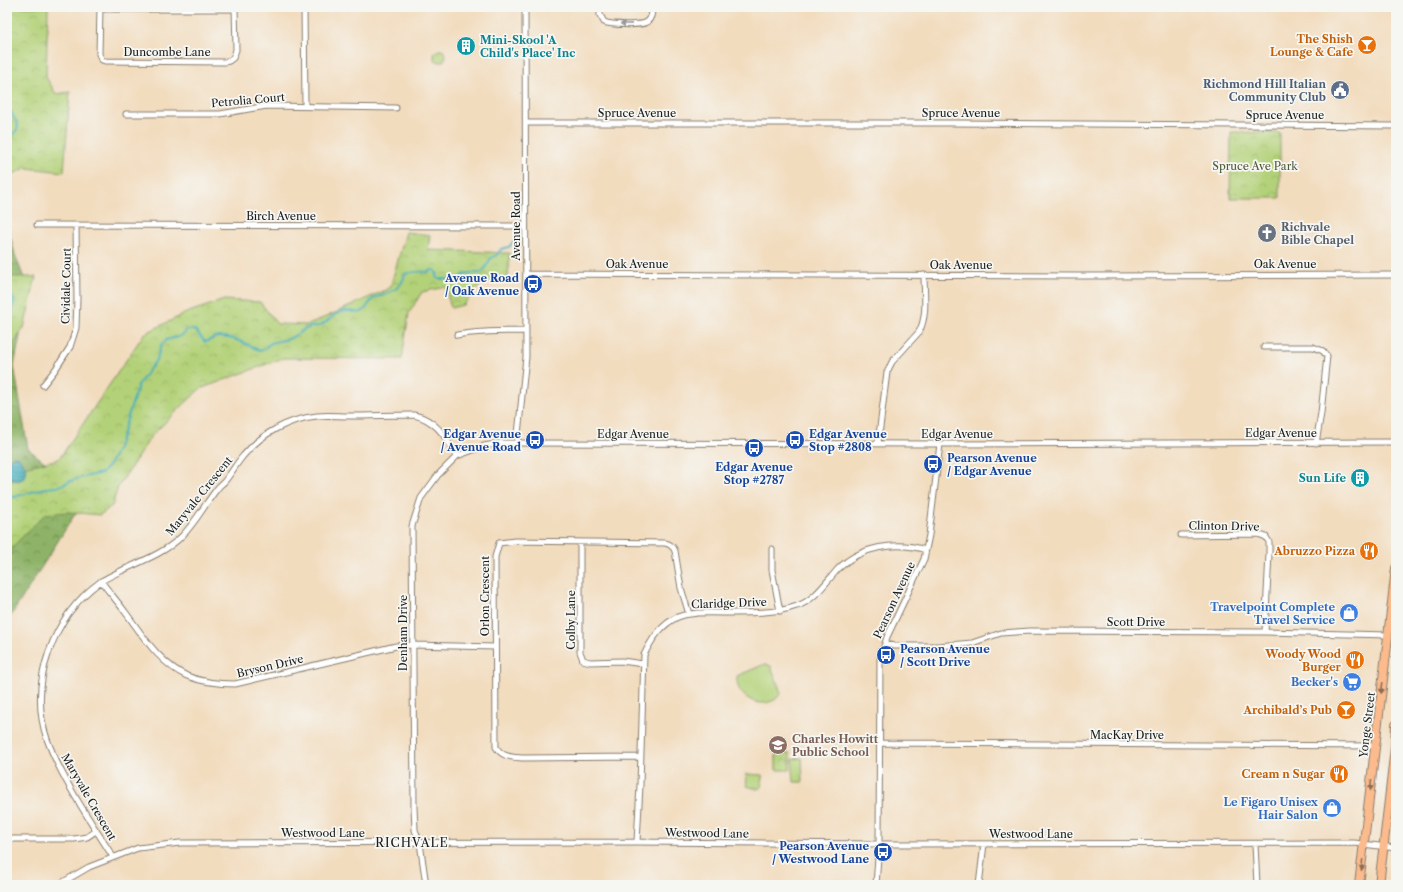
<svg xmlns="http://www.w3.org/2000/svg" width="1403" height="892" font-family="'Libre Caslon Text',serif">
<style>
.forest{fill:url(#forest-crowns);stroke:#556842}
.park{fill:url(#park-crowns);stroke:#68764a}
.pitch{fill:#b3d178;stroke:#68764a}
.water{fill:url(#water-rules);stroke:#2e646c}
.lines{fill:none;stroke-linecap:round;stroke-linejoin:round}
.stream{stroke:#3fadbd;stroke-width:2}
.minor-casing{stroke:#877c6d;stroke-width:7}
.primary-casing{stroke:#877c6d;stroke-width:10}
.minor{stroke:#fff;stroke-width:5}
.primary{stroke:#fbbb8d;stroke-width:8}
.oneway{fill:#999}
.oneway2{fill:#8c6c54}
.labels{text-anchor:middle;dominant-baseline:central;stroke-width:3.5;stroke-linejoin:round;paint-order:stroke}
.food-label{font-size:11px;font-weight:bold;fill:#c56008;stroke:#f6f6f2;text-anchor:end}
.culture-label{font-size:11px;font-weight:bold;fill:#0d838f;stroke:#f6f6f2;text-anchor:start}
.street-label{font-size:11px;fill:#1c1c1c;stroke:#f6f6f2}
.service-label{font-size:11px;font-weight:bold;fill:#4e5e75;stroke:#f6f6f2;text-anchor:end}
.park-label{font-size:11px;fill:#515b3c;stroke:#f6f6f2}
.worship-label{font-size:11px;font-weight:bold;fill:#5b616d;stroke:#f6f6f2;text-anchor:start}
.transit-label{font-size:11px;font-weight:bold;fill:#164399;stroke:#f6f6f2;text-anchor:end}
.shop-label{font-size:11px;font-weight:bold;fill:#366cbe;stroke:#f6f6f2;text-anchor:end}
.education-label{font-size:11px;font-weight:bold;fill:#785e54;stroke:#f6f6f2;text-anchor:start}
.neighbourhood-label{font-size:12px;letter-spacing:1px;fill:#1c1c1c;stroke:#f6f6f2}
</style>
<defs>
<pattern id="forest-crowns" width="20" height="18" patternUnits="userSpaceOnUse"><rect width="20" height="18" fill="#8eb368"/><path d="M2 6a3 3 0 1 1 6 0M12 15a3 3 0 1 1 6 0" fill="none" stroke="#739155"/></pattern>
<pattern id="park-crowns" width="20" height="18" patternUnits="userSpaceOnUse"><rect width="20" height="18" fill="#b3d178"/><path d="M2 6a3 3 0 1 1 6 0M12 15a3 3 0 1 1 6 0" fill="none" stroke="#99b367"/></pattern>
<pattern id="water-rules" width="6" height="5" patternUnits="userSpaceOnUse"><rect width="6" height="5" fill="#3fadbd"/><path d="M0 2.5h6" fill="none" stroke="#348c99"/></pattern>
</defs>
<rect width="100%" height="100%" fill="#f6f6f2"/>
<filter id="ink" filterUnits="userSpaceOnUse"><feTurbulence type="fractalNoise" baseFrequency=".025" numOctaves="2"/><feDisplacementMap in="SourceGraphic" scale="8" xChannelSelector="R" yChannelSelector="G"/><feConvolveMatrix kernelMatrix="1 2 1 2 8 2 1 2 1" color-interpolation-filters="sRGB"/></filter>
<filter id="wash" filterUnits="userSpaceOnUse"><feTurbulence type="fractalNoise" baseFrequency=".012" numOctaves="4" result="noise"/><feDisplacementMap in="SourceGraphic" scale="16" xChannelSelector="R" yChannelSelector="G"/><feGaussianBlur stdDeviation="0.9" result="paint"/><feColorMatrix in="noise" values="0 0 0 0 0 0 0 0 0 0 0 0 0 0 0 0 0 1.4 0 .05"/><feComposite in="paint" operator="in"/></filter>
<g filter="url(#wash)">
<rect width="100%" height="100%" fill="#f2dcbe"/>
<path class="forest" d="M7,222L15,255L29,291L14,366L28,449L87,495L7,622Z"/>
<path class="park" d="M7,7H48L46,77L56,94L70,92L64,172L26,168L7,177Z
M434 56a6 6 0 1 1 12 0a6 6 0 1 1-12 0Z
M1231,132L1280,133V198H1230Z
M7,195L9,277H36L24,328L9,350L7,391Z
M406,232L430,235L428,250L510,253L508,278L483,282L463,305L451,308L445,287L422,292L409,313L402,359L283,358L200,389L152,435L118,487L112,506L100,515L68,512L45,514L15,544L7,556V471L59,459L144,334L186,313L224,300L260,302L277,324L308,325L390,288Z
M776,753H790V770H776Z
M747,774L762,775L763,778L761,788L757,789L747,786L746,775Z"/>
<path class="pitch" d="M765,664L771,666L781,693C779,696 776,700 772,701C760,707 742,699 738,686C737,683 737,679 737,676Z
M802,758L803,782H794L792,759Z"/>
<path class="water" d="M13,456L19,457C24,468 28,464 24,478C20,481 17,481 12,480L7,472L8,460L11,459Z"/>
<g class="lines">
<path class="stream" d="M7,14L12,7
M7,105L18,125L17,130L12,135L7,145
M7,163L12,169L11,173L7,178
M7,295L11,293L14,302L11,317L12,323L11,325L7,328
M7,496L14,497L45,488L57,487L75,479L102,473L109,465L118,448L138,385L157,359L161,345L166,340L178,337L184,334L186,330H195L205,342C209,341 213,338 217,337C231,336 249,344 260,351L265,349C270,340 279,342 288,339C300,334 306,325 320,326C328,322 333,314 341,312C360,307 358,323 372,299C387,293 401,292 405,274C409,272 424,271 429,272L431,270H435L436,273L438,274L436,277L439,279H459L467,273H480L484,270L491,258L497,255L501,249L509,247L514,241"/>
</g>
</g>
<g filter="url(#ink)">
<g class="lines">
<g class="minor-casing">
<path id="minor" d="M100,7L99,54L102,60L105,61L224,62L229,61L233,58L236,50L235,7
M304,7L305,106
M600,7V15L604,22C611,25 641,26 647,22C652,18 652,13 652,7
M100,9H235
M126,114H220L267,106L396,108
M526,123H953L1396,126
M37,225L525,226
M526,274L1081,276L1396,275
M457,335C480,331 503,331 526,331
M1264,347H1313L1323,351L1327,356L1321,413L1316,443
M43,385L55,370L70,347L76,328L77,299L76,225
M878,443L887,372L892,362L919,332C928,315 924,294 924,275
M517,444L526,357L525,7
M1181,535L1258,534L1266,537L1269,542V554L1265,632
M580,542V652L583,660L590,662L622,661L643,664
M772,549V570L780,611
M101,581C109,592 118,602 126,613C143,636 159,663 187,676C202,682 219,684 235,684L396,646L413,645L495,647
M885,644L895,646H938L972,643L1001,633L1030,631L1265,632L1389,635
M880,743L1375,746
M640,757L522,758C511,757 502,757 496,747L495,557L499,543L515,541L665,543C670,544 673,546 675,551L681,588L689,614
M7,839H74L87,837L96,831
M637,842L640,785L644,655C652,638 664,620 684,615C688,614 693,614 697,613C727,612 769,616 797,606C814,601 827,581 838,569C861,546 896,541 926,550
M1255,844L1257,885
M113,857C91,822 61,778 47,739C28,683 53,616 100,582C108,577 117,573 125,569C145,560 166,552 182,536C196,522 205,504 217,489C219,486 222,484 224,482C231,474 236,464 243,456C261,434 288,419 317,416C327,415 338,416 348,416C370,416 392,415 414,415C437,420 446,438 457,456
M58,885L89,867L138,848L180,843L637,842L879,844L1354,843L1396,848
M426,885L420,843L415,830L414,807L412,526L421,498L438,475L457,456L484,446L501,443L940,444L1396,442
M876,885L879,844L880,659L887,637L924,559L929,535L940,444
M979,885L984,844"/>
</g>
<g class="primary-casing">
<path id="primary" d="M1359,885L1396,568
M1379,885L1395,748L1396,725"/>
</g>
<use href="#minor" class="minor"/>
<use href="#primary" class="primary"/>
</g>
<defs><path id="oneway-solid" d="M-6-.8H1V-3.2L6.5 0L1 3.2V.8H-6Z"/></defs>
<use class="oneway" href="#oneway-solid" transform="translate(626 24) rotate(179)"/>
<g class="oneway2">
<use href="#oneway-solid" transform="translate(1382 688) rotate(98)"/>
<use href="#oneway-solid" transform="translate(1371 785) rotate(96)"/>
<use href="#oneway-solid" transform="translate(1362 865) rotate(97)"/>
</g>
</g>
<defs>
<g id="bar-disc" transform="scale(1)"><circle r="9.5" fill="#e8710a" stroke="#f6f6f2"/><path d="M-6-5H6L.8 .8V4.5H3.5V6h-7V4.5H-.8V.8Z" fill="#fff"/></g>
<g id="building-disc" transform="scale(1)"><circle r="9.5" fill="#0f9aa8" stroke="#f6f6f2"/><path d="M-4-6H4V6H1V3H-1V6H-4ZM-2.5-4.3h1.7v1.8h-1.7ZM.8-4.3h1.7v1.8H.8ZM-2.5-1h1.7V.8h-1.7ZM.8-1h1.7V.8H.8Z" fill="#fff"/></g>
<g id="civic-disc" transform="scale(1)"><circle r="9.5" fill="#5c6f8a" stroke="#f6f6f2"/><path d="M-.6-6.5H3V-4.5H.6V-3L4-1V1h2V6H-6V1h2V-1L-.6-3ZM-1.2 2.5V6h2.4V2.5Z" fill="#fff"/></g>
<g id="church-disc" transform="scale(1)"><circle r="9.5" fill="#6b7280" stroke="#f6f6f2"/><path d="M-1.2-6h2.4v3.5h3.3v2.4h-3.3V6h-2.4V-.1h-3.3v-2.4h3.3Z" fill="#fff"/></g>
<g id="bus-disc" transform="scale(1)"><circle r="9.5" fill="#1a4fb4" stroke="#f6f6f2"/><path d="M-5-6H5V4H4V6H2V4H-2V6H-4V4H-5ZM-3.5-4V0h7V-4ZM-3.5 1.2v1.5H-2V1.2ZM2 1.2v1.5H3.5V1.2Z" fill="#fff"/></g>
<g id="restaurant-disc" transform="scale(1)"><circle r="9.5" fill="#e8710a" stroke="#f6f6f2"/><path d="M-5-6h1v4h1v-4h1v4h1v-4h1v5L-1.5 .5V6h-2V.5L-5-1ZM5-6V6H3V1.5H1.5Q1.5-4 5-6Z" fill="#fff"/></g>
<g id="shop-disc" transform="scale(1)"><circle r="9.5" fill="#3f7fe0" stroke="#f6f6f2"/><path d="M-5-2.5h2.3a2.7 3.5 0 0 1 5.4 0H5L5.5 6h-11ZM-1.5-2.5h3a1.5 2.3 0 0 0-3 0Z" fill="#fff"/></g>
<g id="supermarket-disc" transform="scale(1)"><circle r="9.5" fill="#3f7fe0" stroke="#f6f6f2"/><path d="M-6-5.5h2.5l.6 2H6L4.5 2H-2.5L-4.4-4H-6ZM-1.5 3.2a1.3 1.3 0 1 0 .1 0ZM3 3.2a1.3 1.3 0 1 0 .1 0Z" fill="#fff"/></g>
<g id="school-disc" transform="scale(1)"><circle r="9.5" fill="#8d6e63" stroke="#f6f6f2"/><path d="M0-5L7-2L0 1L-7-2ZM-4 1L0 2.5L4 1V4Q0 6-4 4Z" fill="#fff"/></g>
</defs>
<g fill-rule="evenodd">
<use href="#bar-disc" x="1367" y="45"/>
<use href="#building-disc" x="466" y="46"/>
<use href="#civic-disc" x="1340" y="90"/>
<use href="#church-disc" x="1267" y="233"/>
<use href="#bus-disc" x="533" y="284"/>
<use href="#bus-disc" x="535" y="440"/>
<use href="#bus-disc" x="795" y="440"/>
<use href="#bus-disc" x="754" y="448"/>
<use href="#bus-disc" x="933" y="464"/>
<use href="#building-disc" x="1360" y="478"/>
<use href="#restaurant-disc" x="1369" y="551"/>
<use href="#shop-disc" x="1349" y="613"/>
<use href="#bus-disc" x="886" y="655"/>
<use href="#restaurant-disc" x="1355" y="660"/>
<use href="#supermarket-disc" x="1352" y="682"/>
<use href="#bar-disc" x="1346" y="710"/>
<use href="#school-disc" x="778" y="745"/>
<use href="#restaurant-disc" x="1339" y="774"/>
<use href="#shop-disc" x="1332" y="808"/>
<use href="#bus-disc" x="883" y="852"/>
</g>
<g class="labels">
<g class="food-label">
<text x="1353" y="39">The Shish<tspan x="1353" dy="13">Lounge &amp; Cafe</tspan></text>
<text x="1355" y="551">Abruzzo Pizza</text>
<text x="1341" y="654">Woody Wood<tspan x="1341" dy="13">Burger</tspan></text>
<text x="1332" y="710">Archibald’s Pub</text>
<text x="1325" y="774">Cream n Sugar</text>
</g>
<g class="culture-label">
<text x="480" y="40">Mini-Skool 'A<tspan x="480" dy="13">Child's Place' Inc</tspan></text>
<text x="1346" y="478" text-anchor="end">Sun Life</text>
</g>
<g class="street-label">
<text x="167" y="52">Duncombe Lane</text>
<text transform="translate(248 100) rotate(-5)">Petrolia Court</text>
<text x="637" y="113">Spruce Avenue</text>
<text x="961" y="113">Spruce Avenue</text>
<text x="1285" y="115">Spruce Avenue</text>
<text x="281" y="216">Birch Avenue</text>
<text transform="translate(516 226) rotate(-90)">Avenue Road</text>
<text x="637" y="264">Oak Avenue</text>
<text x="1285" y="264">Oak Avenue</text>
<text x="961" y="265">Oak Avenue</text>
<text transform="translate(66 286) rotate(-89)">Cividale Court</text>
<text x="1281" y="433">Edgar Avenue</text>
<text x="633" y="434">Edgar Avenue</text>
<text x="957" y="434">Edgar Avenue</text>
<text transform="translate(199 496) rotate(-51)">Maryvale Crescent</text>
<text transform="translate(1224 526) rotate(1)">Clinton Drive</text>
<text transform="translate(485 596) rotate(-90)">Orlon Crescent</text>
<text transform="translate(894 600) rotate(-65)">Pearson Avenue</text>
<text transform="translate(729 603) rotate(-2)">Claridge Drive</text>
<text transform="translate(571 620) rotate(-90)">Colby Lane</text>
<text x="1136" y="622">Scott Drive</text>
<text transform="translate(403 633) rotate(-90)">Denham Drive</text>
<text transform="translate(270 666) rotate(-13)">Bryson Drive</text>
<text transform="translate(1367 725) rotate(-83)">Yonge Street</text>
<text x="1127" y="735">MacKay Drive</text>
<text transform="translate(89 797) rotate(60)">Maryvale Crescent</text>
<text x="323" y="833">Westwood Lane</text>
<text transform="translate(707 833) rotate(1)">Westwood Lane</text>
<text x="1031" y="834">Westwood Lane</text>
</g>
<g class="service-label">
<text x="1326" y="84">Richmond Hill Italian<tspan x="1326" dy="13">Community Club</tspan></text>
</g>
<g class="park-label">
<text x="1255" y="166">Spruce Ave Park</text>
</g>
<g class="worship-label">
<text x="1281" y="227">Richvale<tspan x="1281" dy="13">Bible Chapel</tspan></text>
</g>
<g class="transit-label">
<text x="519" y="278">Avenue Road<tspan x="519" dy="13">/ Oak Avenue</tspan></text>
<text x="521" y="434">Edgar Avenue<tspan x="521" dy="13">/ Avenue Road</tspan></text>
<text x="809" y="434" text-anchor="start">Edgar Avenue<tspan x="809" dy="13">Stop #2808</tspan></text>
<text x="947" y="458" text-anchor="start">Pearson Avenue<tspan x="947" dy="13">/ Edgar Avenue</tspan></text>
<text x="754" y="467" text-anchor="middle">Edgar Avenue<tspan x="754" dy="13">Stop #2787</tspan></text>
<text x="900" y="649" text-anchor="start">Pearson Avenue<tspan x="900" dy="13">/ Scott Drive</tspan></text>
<text x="869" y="846">Pearson Avenue<tspan x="869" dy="13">/ Westwood Lane</tspan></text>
</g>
<g class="shop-label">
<text x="1335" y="607">Travelpoint Complete<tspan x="1335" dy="13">Travel Service</tspan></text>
<text x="1338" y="682">Becker's</text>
<text x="1318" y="802">Le Figaro Unisex<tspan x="1318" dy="13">Hair Salon</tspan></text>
</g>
<g class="education-label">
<text x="792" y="739">Charles Howitt<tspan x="792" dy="13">Public School</tspan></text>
</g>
<g class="neighbourhood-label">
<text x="412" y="842">RICHVALE</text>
</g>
</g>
<rect width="1403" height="892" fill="none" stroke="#f6f6f2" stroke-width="24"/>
</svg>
